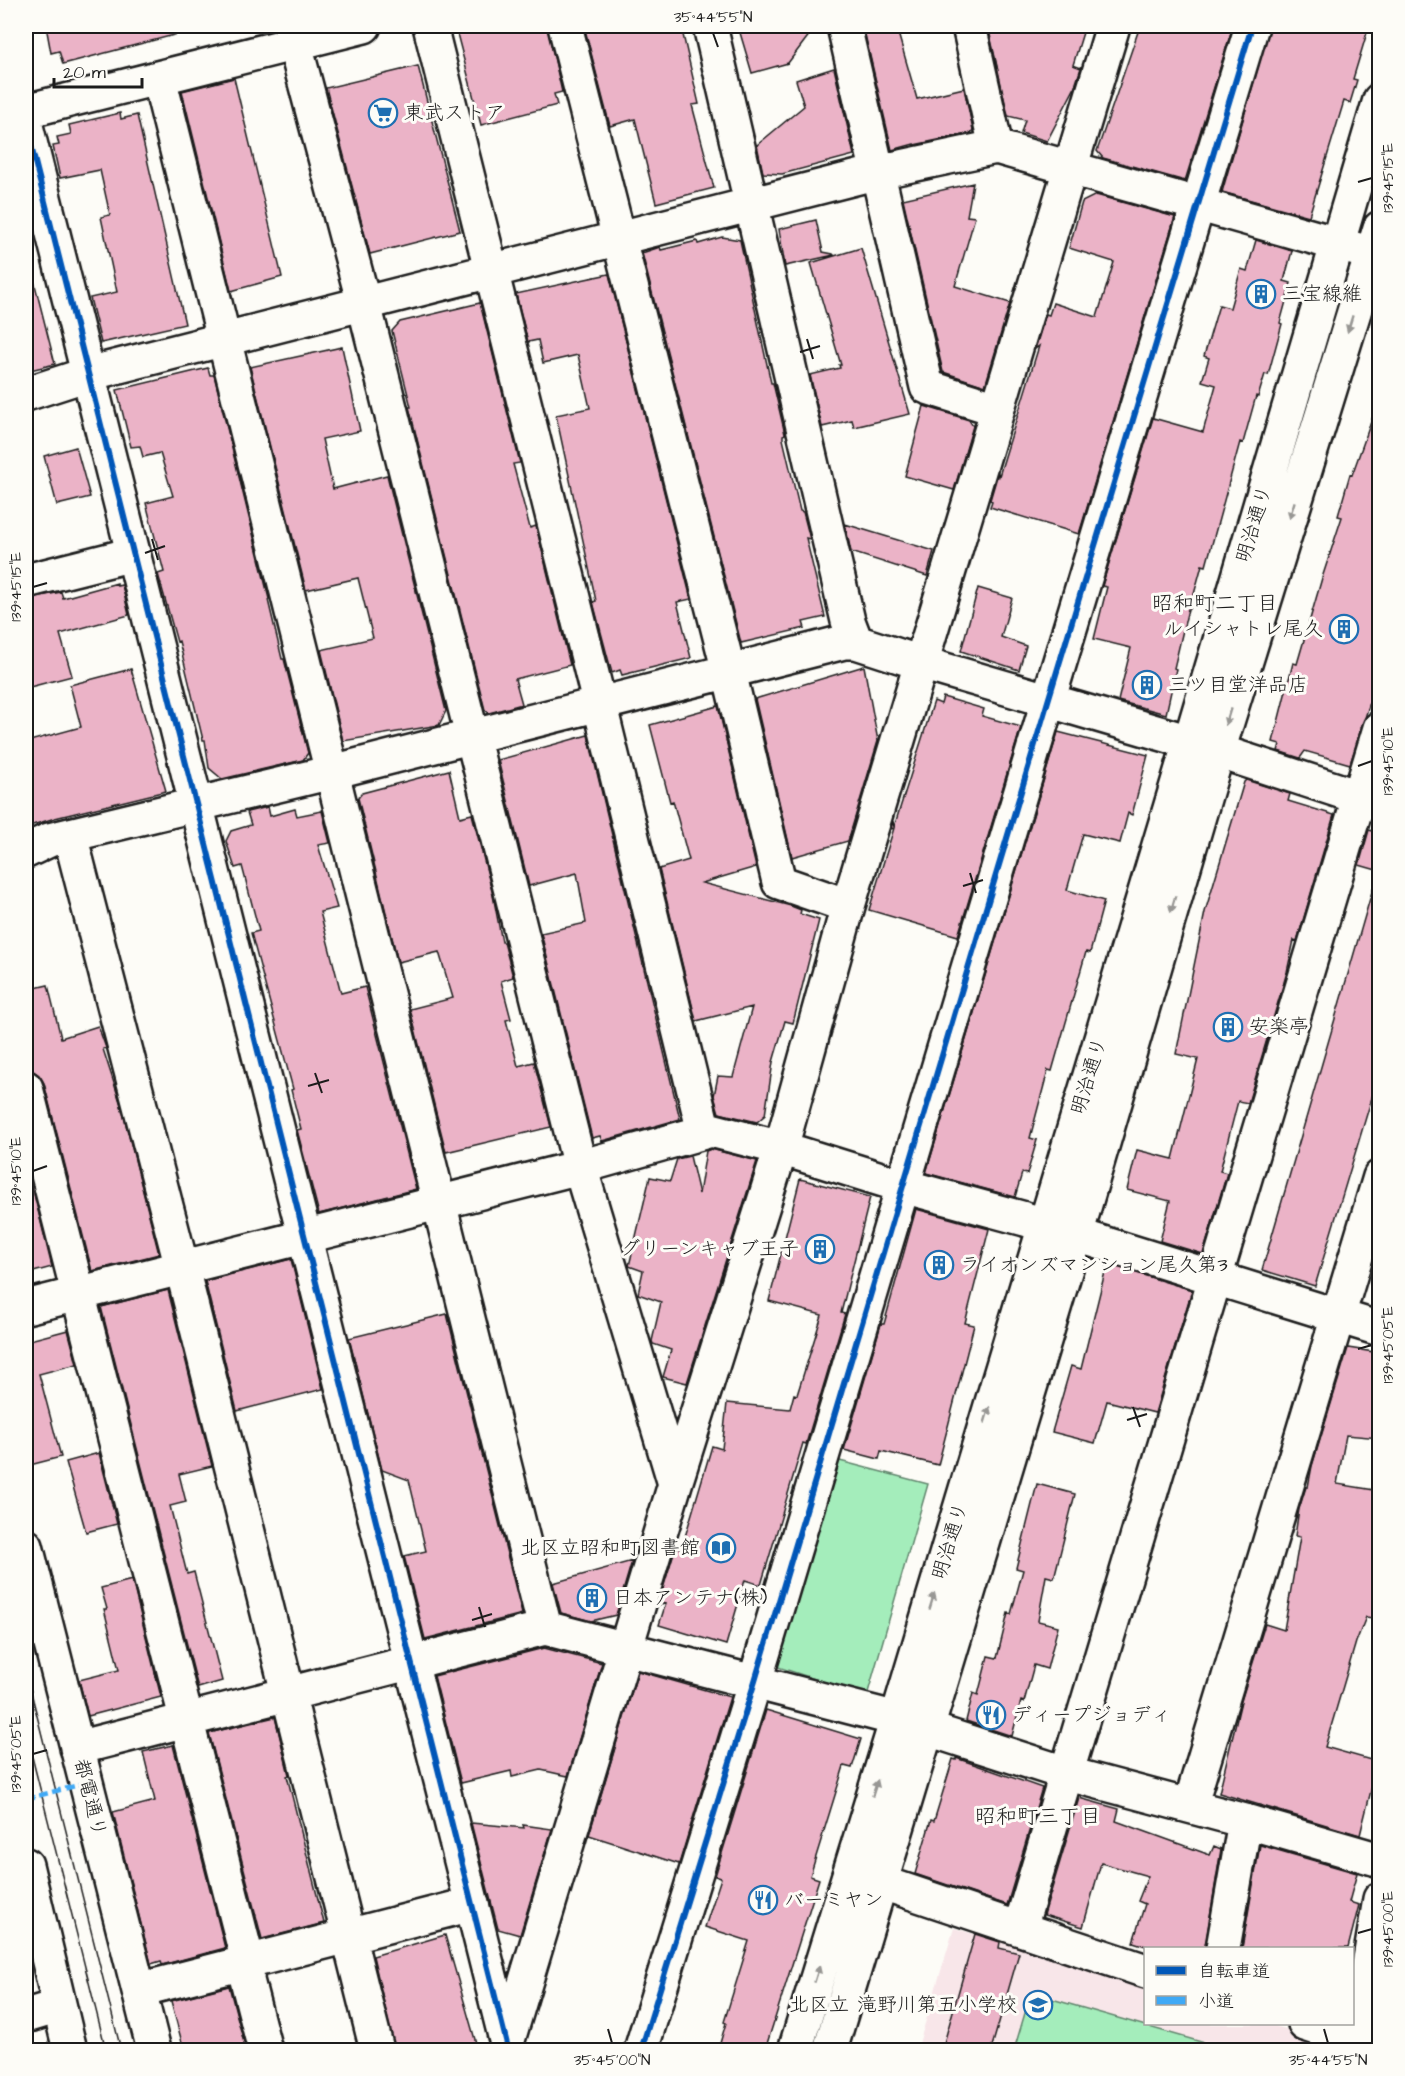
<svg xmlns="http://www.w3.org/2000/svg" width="1405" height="2076" font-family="'Architects Daughter','Klee One',sans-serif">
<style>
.built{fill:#f8e6e9}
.green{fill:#a4edbb;stroke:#60846c;stroke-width:1.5}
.building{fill:#ebb3c7;stroke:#1c1c1c;stroke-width:1.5}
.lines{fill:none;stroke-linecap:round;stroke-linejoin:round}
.minor-casing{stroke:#1c1c1c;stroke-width:38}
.major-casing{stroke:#1c1c1c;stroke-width:38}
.minor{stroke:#fdfcf7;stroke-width:33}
.major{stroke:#fdfcf7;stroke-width:33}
.tram{stroke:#1c1c1c;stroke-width:1.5}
.quiet{stroke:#3fa9f5;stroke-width:4.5;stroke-dasharray:9 4.5;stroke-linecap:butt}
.cycleway-casing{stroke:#fdfcf7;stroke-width:10}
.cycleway{stroke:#0057b8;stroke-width:6}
.oneway{fill:#989794}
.ticks{fill:none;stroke:#1c1c1c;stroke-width:2}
.labels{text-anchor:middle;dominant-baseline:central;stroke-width:6;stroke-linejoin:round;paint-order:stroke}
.poi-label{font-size:20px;fill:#1c1c1c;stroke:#fdfcf7;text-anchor:start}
.street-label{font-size:20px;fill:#1c1c1c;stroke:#fdfcf7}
.neighbourhood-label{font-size:21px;fill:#1c1c1c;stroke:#fdfcf7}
.neatline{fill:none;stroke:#1c1c1c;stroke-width:2}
.ticks-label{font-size:15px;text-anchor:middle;fill:#1c1c1c}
</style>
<rect width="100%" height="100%" fill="#fdfcf7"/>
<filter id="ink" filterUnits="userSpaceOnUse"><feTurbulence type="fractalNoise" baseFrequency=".0167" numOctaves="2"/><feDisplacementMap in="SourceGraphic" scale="12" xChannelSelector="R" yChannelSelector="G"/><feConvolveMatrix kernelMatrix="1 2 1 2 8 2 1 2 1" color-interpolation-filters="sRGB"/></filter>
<g filter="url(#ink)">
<path class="built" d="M954,1928L1145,1986L1146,2024H1269L1343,2046V2050H917Z"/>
<path class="green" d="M836,1460L928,1484L867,1696L778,1667L770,1652Z
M1031,1993L1229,2050H1014Z"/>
<path class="building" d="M46,26H177L178,34L63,64L59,51L51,53Z
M455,26H547L562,92L554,94L557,105L481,125Z
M584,26H681L699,104L692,105L714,188L656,203L635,119L610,126Z
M738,26H816L788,63L752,73Z
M863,26H896L917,99L964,88L973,130L971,133L914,145V144L892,150Z
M988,26H1085L1073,65L1081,68L1074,89L1047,141L1021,133L1025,120L1008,116Z
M1140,26H1233L1185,181L1103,158L1097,151Z
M1270,26H1369L1353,79L1357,80L1350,103L1344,101L1309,216L1222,192Z
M418,66L460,231L370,254L326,88Z
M834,68L854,155L782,174L763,173L757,145L804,106L796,80Z
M234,78L282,277L231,291L182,91Z
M120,113L121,119L137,115L185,324L101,343L90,298L117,292L101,217L110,215L100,170L60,178L53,146L59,145L57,137L71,134L69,125Z
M973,183L967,216L975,217L955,286L1010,303L985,386L943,372L903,199Z
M1096,195L1175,217L1079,534L990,507L992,501L990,500L998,473L999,476L1039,346L1035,349L1046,314L1049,315L1053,303L1097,317L1114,262L1069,248L1082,202Z
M816,220L823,252L833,254L834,255L785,266L779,229Z
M722,237L740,240L771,383H773L785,434L783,435V439L800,511L803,512L810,539L806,538L825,617L803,622L805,628L741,643L642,253L660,247L661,250L697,241L698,244Z
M1256,240L1292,251L1284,281L1291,283L1280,323L1282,324L1268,375L1265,374L1258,397L1256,396L1243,443L1240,442L1206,566L1202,565L1190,609H1188L1174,668L1176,669L1166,714L1118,701L1131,648L1094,639L1107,587L1102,586L1153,418L1203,432L1216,385L1202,381L1209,358L1204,356L1219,305L1230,308L1241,269L1247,271Z
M861,248L910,414L854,427L852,420L822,427L810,375L840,368L839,365H841L811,263Z
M609,274L691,599L677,602L691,658L622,675L620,670L612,673L607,655L593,602L596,601L556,415L590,408L578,355L543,363L538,340L528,342L516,294Z
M34,281L55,364L26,371V282Z
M480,303L520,463L513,464L530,528L536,526L570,665L515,679L522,704L489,713L485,710L409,407H411L392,331L400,322Z
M342,347L360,431L322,439L333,489L387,475L446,711L439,725L343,741L321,650L373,638L358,578L306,590L250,367Z
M208,368L210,375H214L269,599L268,600L282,659H284L308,753L303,760L222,779L209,768L205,740H203L179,641L177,642L158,574L164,572L146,503L173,496L160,453L143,457L140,446L131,447L117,390Z
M924,406L969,420L973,426L954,490L905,476Z
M1376,408L1380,409V667L1374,687H1375L1350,764L1305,751L1300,758L1278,751L1280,744L1273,742L1293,663L1297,664L1322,578L1342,517L1338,516L1350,474L1352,475Z
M76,447L90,497L57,505L44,456Z
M845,524L934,551L927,576L851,552Z
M117,583V586L122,585L129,615L60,634L72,676L26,688V599L61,592L63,598Z
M978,588L1012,598L1001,637L1026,646L1019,670L961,651Z
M864,666L878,741L848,841L792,857L755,699Z
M131,669L166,791L55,818L26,827V742L81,727L70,685Z
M943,697L984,709L982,716L1021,727L958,936L869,910L894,828L891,829L893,821L894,827L934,701L941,704Z
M718,706L756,867L702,883L791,906L801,910L800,914L819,920L793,1023L785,1021L773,1062L765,1115L757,1122L719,1113L714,1096L718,1076L733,1077L752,1007L696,1021L659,869L689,860L673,801L670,802L650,725Z
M1058,732L1148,755L1132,815L1128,813L1120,843L1083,834L1067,890L1104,901L1090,953L1086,952L1052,1071L1048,1070L1030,1138L1037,1140L1027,1174L1022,1173L1015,1197L926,1173Z
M588,735L680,1119L602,1141L600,1136L592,1138L541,933L586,923L577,873L529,886L498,760Z
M449,770L460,817L472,814L493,895L502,942H504L513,977L501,981L511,1019L506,1020L518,1066L534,1062L551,1127L446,1152L410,1009L453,998L439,952L398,962L358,798L362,793Z
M1246,780L1290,794L1288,801L1334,815L1297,941L1294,940L1287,972L1248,1103L1238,1101L1220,1171L1227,1173L1203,1254L1160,1241L1170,1201L1127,1190L1137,1150L1173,1159L1198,1059L1176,1054L1205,912L1244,782Z
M268,807L270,816L295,809L297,816L322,811L330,843L318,845L337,908L320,912L341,993L365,987L416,1189L319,1214L297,1130L301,1129L291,1090L293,1089L251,933L259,931L242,866L235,868L226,841L231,831L251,825L247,812Z
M1369,830L1380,833V871L1359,865Z
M1373,888L1380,889V1071L1315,1286L1262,1270Z
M48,985L61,1038L98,1026L106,1048L103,1049L121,1105L159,1254L92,1271L44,1083L39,1075L32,1070H26V990Z
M711,1149L757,1161L687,1383L663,1377L671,1350L653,1344L652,1341L661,1302L638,1294L643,1271L629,1266L650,1177L670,1181L677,1159L690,1156L699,1194L706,1151Z
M26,1162L52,1267L26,1274Z
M800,1179L870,1197L841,1313L845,1314L806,1444L803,1443L761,1585L745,1580L726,1645L659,1625L666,1603L658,1605L675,1549L682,1547L712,1446L722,1449L727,1403L790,1409L794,1394L797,1395L822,1315L769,1301Z
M916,1209L989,1229L965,1323L974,1325L938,1465L881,1451L879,1459L844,1450L881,1324H884Z
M291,1259L323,1389L237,1411L205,1281Z
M1107,1264L1192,1290L1155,1413L1107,1401L1095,1443L1052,1432L1071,1366L1081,1369Z
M168,1290L212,1466L179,1474L186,1502L170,1506L187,1574L194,1572L222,1681L198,1688L101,1307Z
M447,1314L522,1614L425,1639L404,1556L426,1551L409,1480L382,1470L349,1338Z
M68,1330L77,1364L39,1374L61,1457L26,1466V1341Z
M1348,1348L1380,1353V1438L1346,1435L1337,1484L1380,1491V1619L1366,1617L1356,1642L1325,1747L1378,1762L1360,1835L1219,1793L1241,1701L1265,1624L1284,1630L1300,1537L1295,1536L1299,1509L1306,1487H1308L1312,1466Z
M99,1453L117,1524L86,1532L66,1462Z
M1037,1484L1075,1494L1054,1578L1046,1576L1038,1621L1058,1626L1047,1669L1034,1665L1024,1702L1021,1701L1012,1736L966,1721L973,1693L978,1695L988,1656L997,1658L1008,1613L1011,1614L1023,1570L1016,1568Z
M632,1561L616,1615L591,1621L561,1613L553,1583Z
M132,1580L161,1697L88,1716L79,1680L119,1670L104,1609H107L101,1588Z
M544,1648L602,1663L568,1776L541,1770L512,1777L511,1771L461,1783L434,1676Z
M638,1671L730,1697L679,1864L589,1835Z
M766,1710L861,1739L852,1768L844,1766L810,1876L819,1879L765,2050H718L726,2023L724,2022L749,1941L705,1927L721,1878L715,1876Z
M275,1717L289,1775L287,1776L324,1923L262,1939L209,1733Z
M173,1745L225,1948L162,1965L161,1961L151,1964L113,1812L155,1801L143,1752Z
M956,1758L1042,1788L1007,1905L915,1874L931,1820L934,1821L953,1759L956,1760Z
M1079,1798L1119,1809L1116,1821L1210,1855L1214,1846L1221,1849L1205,1948H1152L1133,1942L1145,1904L1138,1901L1148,1876L1101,1863L1083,1927L1044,1915Z
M471,1823L524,1828L523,1825L552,1829L520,1935L498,1929Z
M1260,1845L1357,1873L1349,1902L1359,1905L1348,1948H1242Z
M975,1934L1000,1942L999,1948L1019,1953L991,2050H942Z
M445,1935L478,2050H395L373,1956Z
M229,1986L246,2050H184L171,2001Z"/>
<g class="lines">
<g class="minor-casing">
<path id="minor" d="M290,26L364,304L580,1167L675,1484
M430,26L600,706L704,1132
M565,26L729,672L779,882L848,906
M710,26L848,621L856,642
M844,26L927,387L997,409
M969,26L996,147
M159,78L545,1628
M26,111L364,26
M26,126L507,2044
M26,394L88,374L878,172L996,147L1380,256
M26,581L133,554
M70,835L182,1268L377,2050
M26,851L49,840L332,772L844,642H856L921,663L1190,742L1380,804
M26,1088L248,1962L247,1980L265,2050
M26,1307L580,1167L711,1130L781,1148L903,1186L1025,1219L1380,1329
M26,1546L154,2050
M77,1748L545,1628L897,1719L1065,1773L1245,1821L1380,1860
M1190,1806L1380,1177
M26,1865L70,2050
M853,1873L1146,1971
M1020,1928L1380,728
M1223,1948L1245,1821
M139,1990L472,1904
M26,2016L59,2006
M1305,2024L1357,2041
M505,2050L675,1484L781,1148L848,906L1113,26
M641,2050L755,1681L1048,701L1252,26
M1355,2050L1380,1899"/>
</g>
<g class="major-casing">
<path id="major" d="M795,2050L897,1719L1190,742L1380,100
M830,2050L1076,1235L1218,751L1380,228"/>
</g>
<use href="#minor" class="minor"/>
<use href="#major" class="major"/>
<path class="tram" d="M26,1672L121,2050
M26,1733L106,2050"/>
<path class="quiet" d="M26,1799L86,1783"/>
<g class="cycleway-casing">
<path id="cycleway" d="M26,126L507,2044
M641,2050L755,1681L1048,701L1252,26"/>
</g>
<use href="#cycleway" class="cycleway"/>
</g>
<defs><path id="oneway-solid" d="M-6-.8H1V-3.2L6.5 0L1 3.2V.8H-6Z" transform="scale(1.5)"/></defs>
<g class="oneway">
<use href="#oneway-solid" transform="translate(1350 324) rotate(107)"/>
<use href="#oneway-solid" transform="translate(1292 510) rotate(107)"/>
<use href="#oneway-solid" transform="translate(1228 717) rotate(107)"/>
<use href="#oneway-solid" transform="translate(1173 904) rotate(106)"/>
<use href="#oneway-solid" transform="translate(987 1415) rotate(-73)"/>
<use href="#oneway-solid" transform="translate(932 1601) rotate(-73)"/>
<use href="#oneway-solid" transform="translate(875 1788) rotate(-72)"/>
<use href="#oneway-solid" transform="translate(817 1974) rotate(-73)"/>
</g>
</g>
<path class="ticks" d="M713,33L718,47M1358,182L1372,178M807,339L813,359M800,352L820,346M152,539L158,560M145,553L165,546M33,587L47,583M1358,766L1372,761M970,873L976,893M963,886L983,880M315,1073L322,1093M308,1086L329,1080M33,1171L47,1166M1358,1349L1372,1345M1133,1407L1140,1427M1127,1420L1147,1414M479,1607L485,1627M472,1620L492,1614M33,1754L47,1750M1358,1933L1372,1929M608,2029L612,2043M1324,2029L1328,2043"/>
<defs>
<g id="supermarket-ring" transform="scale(1.5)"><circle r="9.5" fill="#fdfcf7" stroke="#1f6fb2" stroke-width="1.5"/><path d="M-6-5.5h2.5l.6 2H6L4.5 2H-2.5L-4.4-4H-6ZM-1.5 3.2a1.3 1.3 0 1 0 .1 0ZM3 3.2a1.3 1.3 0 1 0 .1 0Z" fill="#1f6fb2"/></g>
<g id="building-ring" transform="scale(1.5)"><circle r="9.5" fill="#fdfcf7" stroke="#1f6fb2" stroke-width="1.5"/><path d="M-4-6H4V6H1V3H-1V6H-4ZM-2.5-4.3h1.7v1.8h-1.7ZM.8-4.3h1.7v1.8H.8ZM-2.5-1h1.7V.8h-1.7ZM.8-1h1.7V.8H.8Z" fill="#1f6fb2"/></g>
<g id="library-ring" transform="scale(1.5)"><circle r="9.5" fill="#fdfcf7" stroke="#1f6fb2" stroke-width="1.5"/><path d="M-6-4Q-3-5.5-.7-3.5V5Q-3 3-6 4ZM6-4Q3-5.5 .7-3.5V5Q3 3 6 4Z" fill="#1f6fb2"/></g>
<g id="restaurant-ring" transform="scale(1.5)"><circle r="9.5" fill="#fdfcf7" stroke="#1f6fb2" stroke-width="1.5"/><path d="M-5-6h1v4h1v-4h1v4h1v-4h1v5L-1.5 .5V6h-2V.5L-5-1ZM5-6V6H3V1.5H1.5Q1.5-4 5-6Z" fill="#1f6fb2"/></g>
<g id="school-ring" transform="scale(1.5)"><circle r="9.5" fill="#fdfcf7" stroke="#1f6fb2" stroke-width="1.5"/><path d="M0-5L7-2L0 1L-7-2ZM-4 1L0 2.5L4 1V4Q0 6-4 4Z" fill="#1f6fb2"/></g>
</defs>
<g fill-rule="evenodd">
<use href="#supermarket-ring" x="383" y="113"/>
<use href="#building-ring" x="1261" y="294"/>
<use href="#building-ring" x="1344" y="629"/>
<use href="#building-ring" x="1147" y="685"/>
<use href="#building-ring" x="1228" y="1027"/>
<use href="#building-ring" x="820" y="1249"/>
<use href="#building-ring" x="939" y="1265"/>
<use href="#library-ring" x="721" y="1548"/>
<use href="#building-ring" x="592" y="1598"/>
<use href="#restaurant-ring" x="991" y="1715"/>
<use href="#restaurant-ring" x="763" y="1900"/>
<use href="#school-ring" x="1038" y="2005"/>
</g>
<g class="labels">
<g class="poi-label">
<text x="404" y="113">東武ストア</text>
<text x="1282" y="294">三宝線維</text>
<text x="1323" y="629" text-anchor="end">ルイシャトレ尾久</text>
<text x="1168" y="685">三ツ目堂洋品店</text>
<text x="1249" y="1027">安楽亭</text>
<text x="799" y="1249" text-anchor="end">グリーンキャブ王子</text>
<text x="960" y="1265">ライオンズマンション尾久第3</text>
<text x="700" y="1548" text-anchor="end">北区立昭和町図書館</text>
<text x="613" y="1598">日本アンテナ(株)</text>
<text x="1012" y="1715">ディープジョディ</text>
<text x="784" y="1900">バーミヤン</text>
<text x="1017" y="2005" text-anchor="end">北区立 滝野川第五小学校</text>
</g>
<g class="street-label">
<text transform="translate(1254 524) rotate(-73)">明治通り</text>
<text transform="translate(1089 1076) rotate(-73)">明治通り</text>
<text transform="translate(950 1541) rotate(-73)">明治通り</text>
<text transform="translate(90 1798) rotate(76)">都電通り</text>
</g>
<g class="neighbourhood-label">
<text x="1215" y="603">昭和町二丁目</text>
<text x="1038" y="1816">昭和町三丁目</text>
</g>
</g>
<rect width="1405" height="2076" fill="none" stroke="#fdfcf7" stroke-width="66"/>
<rect x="1144" y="1947" width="210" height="78" fill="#fdfcf7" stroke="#a3a29f" stroke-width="1.5"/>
<rect x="1156" y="1966" width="30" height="9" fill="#0057b8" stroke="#a3a29f" stroke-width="1.5"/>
<text x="1198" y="1977" font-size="18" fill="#1c1c1c">自転車道</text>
<rect x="1156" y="1996" width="30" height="9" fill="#3fa9f5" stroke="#a3a29f" stroke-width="1.5"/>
<text x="1198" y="2007" font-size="18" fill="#1c1c1c">小道</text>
<path d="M54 78v9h88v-9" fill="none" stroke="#1c1c1c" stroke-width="3"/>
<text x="63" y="78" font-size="18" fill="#1c1c1c" stroke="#fdfcf7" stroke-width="4.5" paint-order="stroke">20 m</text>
<rect x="33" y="33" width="1339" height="2010" class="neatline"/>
<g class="ticks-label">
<text x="713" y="22">35°44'55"N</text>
<text transform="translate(1388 178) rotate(-90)" y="5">139°45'15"E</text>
<text transform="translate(16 587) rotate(-90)" y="5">139°45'15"E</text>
<text transform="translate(1388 761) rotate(-90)" y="5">139°45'10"E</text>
<text transform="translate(16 1171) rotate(-90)" y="5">139°45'10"E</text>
<text transform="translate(1388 1345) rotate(-90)" y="5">139°45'05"E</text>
<text transform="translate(16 1754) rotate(-90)" y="5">139°45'05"E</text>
<text transform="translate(1388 1929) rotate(-90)" y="5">139°45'00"E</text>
<text x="612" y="2065">35°45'00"N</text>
<text x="1328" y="2065">35°44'55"N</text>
</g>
</svg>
